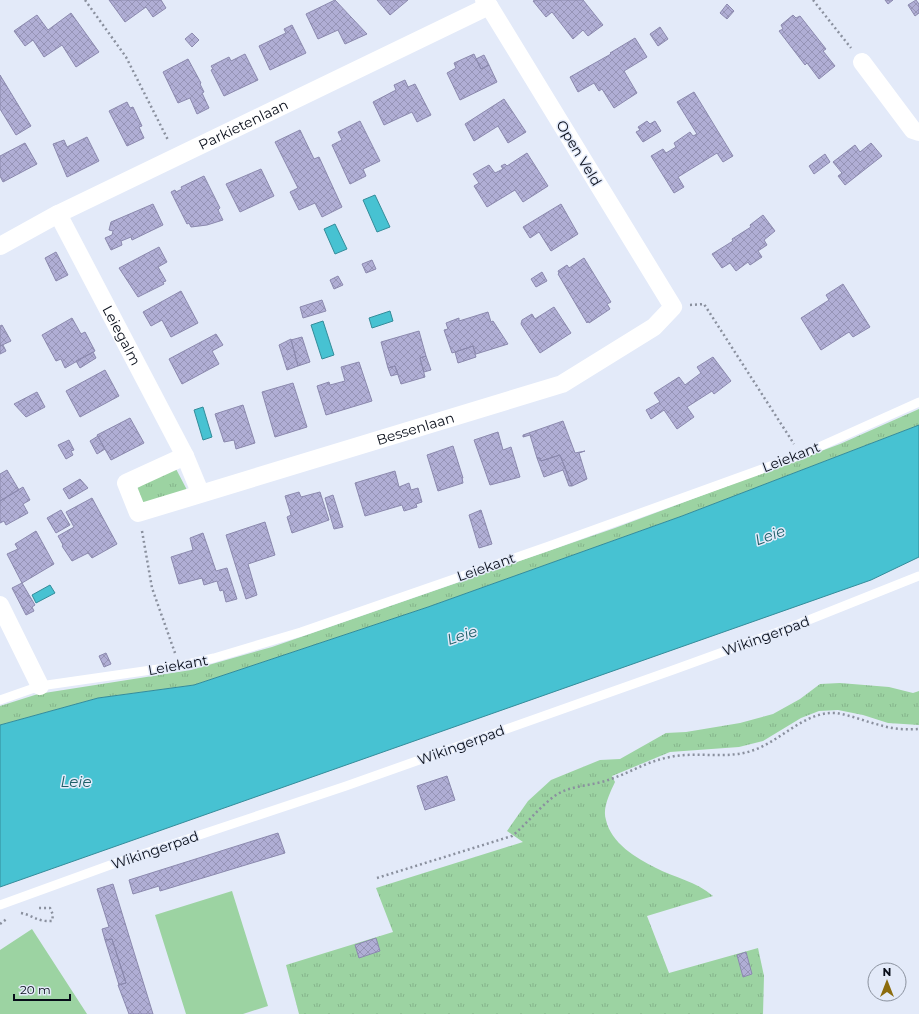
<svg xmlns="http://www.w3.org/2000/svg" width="919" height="1014" font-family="Montserrat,sans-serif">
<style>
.grass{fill:url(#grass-tufts)}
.pitch{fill:#9cd3a2}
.water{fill:#47c2d2;stroke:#348c9a}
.building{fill:url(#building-cross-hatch);stroke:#8b89ae}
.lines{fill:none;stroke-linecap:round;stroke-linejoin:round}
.path{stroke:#8a909e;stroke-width:2.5;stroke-dasharray:2 3;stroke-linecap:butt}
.lane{stroke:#fff;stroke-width:9}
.street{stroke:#fff;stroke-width:18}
.labels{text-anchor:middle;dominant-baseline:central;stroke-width:3;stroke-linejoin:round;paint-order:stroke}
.street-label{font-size:14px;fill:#080d19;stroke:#e3eaf9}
.water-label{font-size:15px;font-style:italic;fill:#1e6069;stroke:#e3eaf9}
</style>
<defs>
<pattern id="grass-tufts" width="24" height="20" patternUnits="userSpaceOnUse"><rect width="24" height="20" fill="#9cd3a2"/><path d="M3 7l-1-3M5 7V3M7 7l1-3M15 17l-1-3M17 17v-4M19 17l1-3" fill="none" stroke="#85b48b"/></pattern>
<pattern id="building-cross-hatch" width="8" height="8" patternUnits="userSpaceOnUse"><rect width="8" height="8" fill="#b0aed5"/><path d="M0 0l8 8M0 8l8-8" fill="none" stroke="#9694b6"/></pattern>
</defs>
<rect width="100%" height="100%" fill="#e3eaf9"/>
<path class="grass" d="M919,409V425L682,516L428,607L194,685L98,698L0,725V706L38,694L191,670L272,647L615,528L840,444Z
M175,467L187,490L144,503L141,502L137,488Z
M840,683L889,687L913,693L919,691V725L888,723L863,715L838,710L819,711L801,718L763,741L739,747L670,752L612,776L615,782C610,793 602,808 606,820C611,843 636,858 656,868C675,878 696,881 713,896L647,916L669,973L758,948L764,976L763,1014H299L286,965L393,932L376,888L523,842L507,831L528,801L551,780L600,760L620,759L666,733L686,732L740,723L773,714L800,699L820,684Z"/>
<path class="pitch" d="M232,891L268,1006L243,1014H186L155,915Z
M32,929L87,1014H0V950Z"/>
<path class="water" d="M375,195L390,227L377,232L363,200Z
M335,224L347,249L335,254L324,229Z
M390,311L393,321L372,328L369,318Z
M323,321L334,355L322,359L311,325Z
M203,407L212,437L203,440L194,410Z
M919,425V557L871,580L0,887V725L98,698L194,685L428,607L682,516Z
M50,585L55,593L36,603L32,595Z"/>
<path class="building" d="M109,0H161L166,8L153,17L146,7L125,22Z
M335,0L367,34L345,44L338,30L318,39L306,14Z
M377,0H408L390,15Z
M535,0H583L603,25L588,36L583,30L573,39L552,12L546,17L533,1Z
M885,0H893L888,4Z
M916,0L919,4V13L915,16L908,5Z
M727,4L734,11L727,19L720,13Z
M71,13L99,52L76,67L62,45L44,57L33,40L25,46L14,31L37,15L48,30Z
M793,15L796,18L800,16L826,49L823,51L835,66L819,79L807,63L805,65L779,31L783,29L781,25Z
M292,25L306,53L270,70L259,46L286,33L284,29Z
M660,27L668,39L658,46L650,34Z
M192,33L199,40L192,47L185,39Z
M635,38L647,57L624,71L637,93L614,108L602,89L599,91L594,83L578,92L570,77L611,54L610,53Z
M245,54L258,80L224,96L211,70L213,69L211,66L229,57L231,61Z
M474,54L481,69L489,65L497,82L460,100L447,73L456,68L454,63Z
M484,55L489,65L481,69L476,59Z
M188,59L201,83L200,84L204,92L202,93L209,108L197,114L190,98L178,103L163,72Z
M0,75L31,126L16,135L0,109Z
M405,80L408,87L415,84L431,115L417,122L412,112L384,125L373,102L396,90L394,85Z
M694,92L733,156L723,162L717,153L678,177L684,187L674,193L651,156L663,149L666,153L676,147L674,143L690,132L693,136L697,134L677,102Z
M504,99L526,132L508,143L498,126L474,141L465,124Z
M127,102L130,108L133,107L142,126L139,127L144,138L127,146L109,111Z
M360,121L380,161L363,169L366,176L350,184L332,145L342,140L338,132Z
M647,121L650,124L655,121L661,131L643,142L636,132L640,130L638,127Z
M300,130L314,159L319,157L342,207L322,217L315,203L299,210L290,192L298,188L275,142Z
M87,137L99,161L67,177L53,144L64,140L67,147Z
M25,143L37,164L3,182L0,176V156Z
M871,143L882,156L845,185L838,176L842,173L833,162L855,145L860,152Z
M527,153L548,186L523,202L515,190L487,207L474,186L479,183L473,174L489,165L495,173L503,169L501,166L505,164L507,166Z
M825,154L830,162L814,174L809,166Z
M261,169L274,196L240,212L226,184Z
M204,176L220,208L218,210L223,220L207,225L191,227L189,223L187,224L171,192L175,190L176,192L182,189L181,187Z
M153,204L163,225L132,240L131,237L121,241L122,245L111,250L105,238L112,235L113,231L109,230L111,222Z
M561,204L578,234L551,251L539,232L530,238L523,227Z
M763,215L775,231L764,240L767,245L758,251L762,257L750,265L748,262L736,271L730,263L722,268L712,254L733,241L732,239L751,227L750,225Z
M159,247L167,262L158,267L166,281L163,282L164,284L138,297L119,268Z
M56,252L68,275L56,281L45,258Z
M584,258L611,302L607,304L610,309L589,323L588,321L587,323L558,274L559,273L558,271L567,265L569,268Z
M372,260L376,269L366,273L362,264Z
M542,272L547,281L536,287L531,279Z
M338,276L343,285L334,289L330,280Z
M843,284L870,327L853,337L849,332L821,350L801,318L829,300L826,295Z
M181,291L198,323L171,337L162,320L151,326L143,312Z
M322,300L326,311L303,318L300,307Z
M554,307L571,333L540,353L521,324L522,320L532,314L535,319Z
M488,312L491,322L493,321L508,344L476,354L473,346L452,353L444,330L448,329L446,323L459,318V321Z
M72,318L81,334L85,332L95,351L65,368L61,359L56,361L42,335Z
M2,325L11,341L0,346V326Z
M419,331L426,356L420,358L425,377L401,384L395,366L388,368L381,342Z
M216,334L223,345L212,351L219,364L182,384L169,359Z
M302,337L310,362L298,366L291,340Z
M291,339L298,366L287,370L279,345Z
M3,345L6,351L0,354V346Z
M473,346L476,357L458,363L455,352Z
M93,352L96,358L80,368L76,361Z
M426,356L431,370L424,372L420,358Z
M713,357L731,381L714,394L712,391L687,407L694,417L677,429L664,410L651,419L646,410L660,402L654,393L679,377L685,385L701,373L697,367Z
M359,362L372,401L326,415L317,386L329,382L330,385L345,381L341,367Z
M395,366L398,374L391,376L388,368Z
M105,370L119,396L80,417L66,391Z
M293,383L307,427L275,437L262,392Z
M37,392L45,407L26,417L14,404Z
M243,405L255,443L236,449L234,440L224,442L215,414Z
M130,418L144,443L111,460L97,435Z
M563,421L575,453L585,451L579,453L587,479L572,486L560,455L541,461L540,458H537L530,435L523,437V435Z
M498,432L503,450L511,447L520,477L490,485L474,440Z
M98,436L105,449L97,454L90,441Z
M69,440L74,450L71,451L73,455L66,459L58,445Z
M453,446L463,478H462L463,483L438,491L427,455Z
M560,455L572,486H569L563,470L544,477L537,458H540L541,461Z
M7,470L19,490L0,501V474Z
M395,471L399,487L409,483L411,490L418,488L422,502L416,504L417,507L404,511L402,505L365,516L355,483Z
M80,479L88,488L69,499L63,489Z
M23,487L30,500L23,504L28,513L6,525L4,521L0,523V501Z
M299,492L301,497L320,492L329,520L292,533L287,517L291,515L285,496Z
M333,495L343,527L334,529L325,498Z
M92,498L117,544L92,558L88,553L72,561L62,546L63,545L58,536L74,527L66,512Z
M61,510L70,525L56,533L47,518Z
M481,510L492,544L479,548L469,515Z
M265,522L275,555L248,564L257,595L246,599L226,535Z
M36,531L54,564L22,583L7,554L18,549L15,544Z
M203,533L216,571L227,568L237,599L226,602L223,590L220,591L217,581L204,585L202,578L179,584L171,557L193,550L190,538Z
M22,583L35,605L32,607L34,611L26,615L12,588Z
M106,653L111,664L104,667L99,656Z
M447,776L455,800L425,810L417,786Z
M278,833L285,853L160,891L159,886L133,894L129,880Z
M113,884L153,1014H129L118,985L126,983L112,939L105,940L102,929L109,927L97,889Z
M376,938L380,951L359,958L355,945Z
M112,939L126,983L119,985L105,940Z
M746,952L752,974L743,977L737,955Z"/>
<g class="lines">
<path class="path" d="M85,0L126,57L168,140
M813,0L851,48
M690,305L704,304L794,444
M142,531L152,588L175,653
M377,878L512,836C527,824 539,807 556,795C571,785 594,786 611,779C631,772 648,761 670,757C697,751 728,760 754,750C782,740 805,711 836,713C851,715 866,722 880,725C892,729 906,730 919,729
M21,913C35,916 37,922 52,921L53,915L50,908H37
M0,924L8,918"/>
<path class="lane" d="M0,700L40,686L179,666L214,658L301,632L549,546L801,455L919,402
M0,905L113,864L346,786L673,670L786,629L919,576"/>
<g class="street">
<path d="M862,62L913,130L919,132"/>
<path id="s1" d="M58,214L185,456L200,492"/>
<path id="s2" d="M0,246L58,214L489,6"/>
<path id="s3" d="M185,456L126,483L138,513L562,384L654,327L673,307L489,6L484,0"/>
<path d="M0,605L40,686"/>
</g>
</g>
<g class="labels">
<g class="street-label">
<text stroke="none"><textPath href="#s2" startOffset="272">Parkietenlaan</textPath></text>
<text transform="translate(579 153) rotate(59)">Open Veld</text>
<text stroke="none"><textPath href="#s1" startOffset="137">Leiegalm</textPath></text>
<text stroke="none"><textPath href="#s3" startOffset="387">Bessenlaan</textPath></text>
<text transform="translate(791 457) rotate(-21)">Leiekant</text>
<text transform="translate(486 567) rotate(-19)">Leiekant</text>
<text transform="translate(766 636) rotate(-20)">Wikingerpad</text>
<text transform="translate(178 665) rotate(-10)">Leiekant</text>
<text transform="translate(461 745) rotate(-20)">Wikingerpad</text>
<text transform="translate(155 850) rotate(-19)">Wikingerpad</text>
</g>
<g class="water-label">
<text transform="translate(770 535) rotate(-20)">Leie</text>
<text transform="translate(462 635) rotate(-18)">Leie</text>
<text x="76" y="781">Leie</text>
</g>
</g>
<g transform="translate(887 982)"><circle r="19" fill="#e3eaf9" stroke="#8b929f"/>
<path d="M0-3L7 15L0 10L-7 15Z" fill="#8c6c0e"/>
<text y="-6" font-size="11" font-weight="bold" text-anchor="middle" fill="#080d19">N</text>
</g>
<path d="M14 994v6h56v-6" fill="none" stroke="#080d19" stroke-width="2"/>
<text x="20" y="994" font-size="12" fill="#080d19" stroke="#e3eaf9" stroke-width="3" paint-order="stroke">20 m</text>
</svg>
